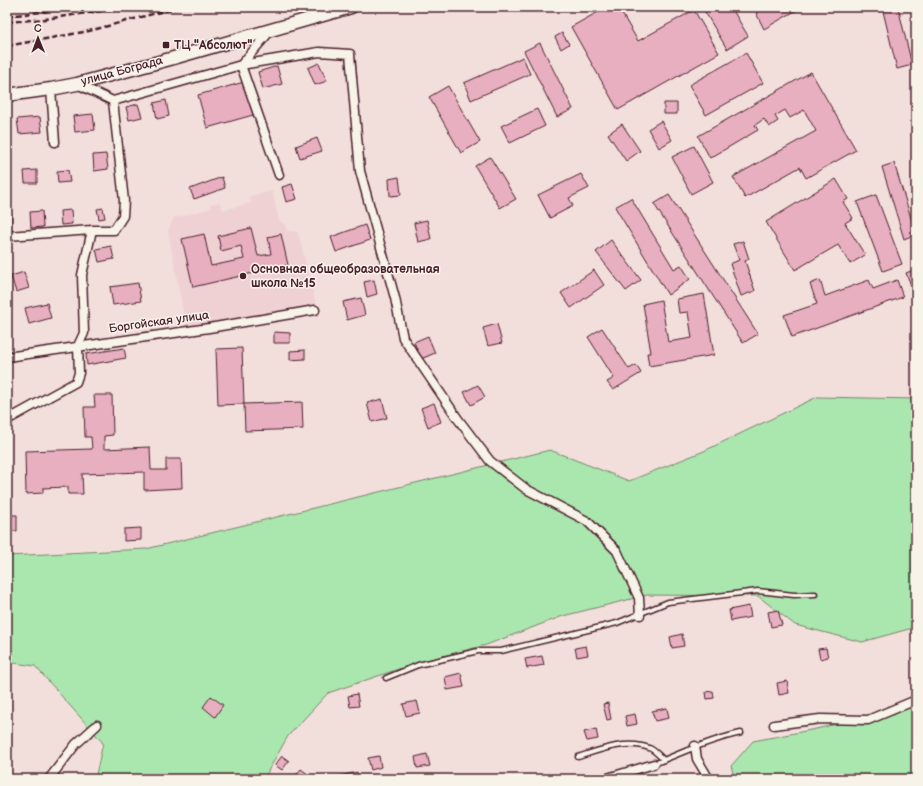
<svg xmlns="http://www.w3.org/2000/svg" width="923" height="786" font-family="'Balsamiq Sans',sans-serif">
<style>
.built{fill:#efd1d4}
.green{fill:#aae7ae;stroke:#7a836c}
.building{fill:#e8afc1;stroke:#4a1f2b}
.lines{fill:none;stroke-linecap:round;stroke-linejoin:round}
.lane-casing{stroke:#4a1f2b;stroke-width:7}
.street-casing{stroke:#4a1f2b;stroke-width:11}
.secondary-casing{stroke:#4a1f2b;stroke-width:15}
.lane{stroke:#f7f3e8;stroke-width:4}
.street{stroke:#f7f3e8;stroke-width:8}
.secondary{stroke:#f7f3e8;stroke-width:12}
.rail{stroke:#4a1f2b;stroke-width:2.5;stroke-dasharray:6 3;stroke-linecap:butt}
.poi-dot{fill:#4a1f2b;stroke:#f7f3e8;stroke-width:1.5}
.labels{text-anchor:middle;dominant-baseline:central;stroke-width:3;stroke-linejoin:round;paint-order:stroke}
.poi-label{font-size:12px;font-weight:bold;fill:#4a1f2b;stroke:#f7f3e8;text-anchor:start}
.street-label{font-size:12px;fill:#4a1f2b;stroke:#f7f3e8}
</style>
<rect width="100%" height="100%" fill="#f2dfdc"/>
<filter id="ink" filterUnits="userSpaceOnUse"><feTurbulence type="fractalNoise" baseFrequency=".025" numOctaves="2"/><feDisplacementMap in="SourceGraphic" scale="8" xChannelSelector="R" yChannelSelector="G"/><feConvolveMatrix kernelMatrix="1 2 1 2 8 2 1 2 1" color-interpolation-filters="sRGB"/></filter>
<g filter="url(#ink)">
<path class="built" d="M272,191L279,221L285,224L287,231L298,232L317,308L186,328L168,231L174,217L183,216L211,208L210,204L219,202L223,210L251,203L250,196Z"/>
<path class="green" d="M817,397L916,399V627L862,642L795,625L758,596L647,595L563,616L486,645L419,662L328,693L288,736L267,773L270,779H95L103,743L35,666L7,662V556L146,549L550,450L629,481L704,451Z
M916,705V779H735L731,766L753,741L816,729Z"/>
<path class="building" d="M607,7H618L638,41L694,10L719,53L618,110L571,27Z
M713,7H723L725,9L731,7L748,36L727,49L705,12Z
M766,7H802L764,29L756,13Z
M882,7H898L912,65L897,69Z
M562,33L569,44L561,49L555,37Z
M540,43L573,109L557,117L524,51Z
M746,53L763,83L706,115L689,85Z
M523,57L530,74L471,100L464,83Z
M319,63L327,81L315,85L308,68Z
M277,66L282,84L263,89L258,72Z
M811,72L856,150L806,178L800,167L745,198L733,177L816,131L804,110L790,118L785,110L775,116L778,121L769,127L764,119L755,125L758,130L710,158L698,136Z
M244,82L253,115L207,128L198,95Z
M448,86L480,142L461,153L429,97Z
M166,100L169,116L157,119L154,103Z
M664,103H677V114H664Z
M138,104L142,117L129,120L126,107Z
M537,109L545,126L510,143L501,126Z
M93,114L95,130L75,132L73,116Z
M40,117L42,132L19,134L17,119Z
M661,121L672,140L659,148L648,129Z
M622,124L640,151L626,161L608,134Z
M317,138L322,151L300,158L296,146Z
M694,146L713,182L691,194L672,157Z
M106,154L108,169L94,171L93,155Z
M490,157L516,199L500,208L475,166Z
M894,163L916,234L904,239L882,167Z
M37,170V183H25L24,171Z
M68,170L70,182L58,183L57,171Z
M7,174H10V185H7Z
M581,174L589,188L569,198L573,206L550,218L538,195Z
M222,177L225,188L194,199L190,189Z
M399,177L401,195L390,196L389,179Z
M836,179L848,199L843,202L853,218L845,223L865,255L850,264L838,245L795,270L766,222Z
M292,184L297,199L286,202L282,187Z
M669,195L758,334L743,343L654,204Z
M876,195L902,264L883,271L857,202Z
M631,198L674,269L681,265L690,279L668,295L615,207Z
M103,208L105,218L99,219L97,209Z
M71,210L72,224L61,225L60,211Z
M42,211L43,227L31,228L30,212Z
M7,213H11V230H7Z
M427,220L431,239L418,242L414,223Z
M365,225L370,240L336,252L331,237Z
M251,228L258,256L271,254L268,237L281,234L288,265L193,287L182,239L204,234L211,266L244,259L241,246L221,251L218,236Z
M611,240L641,280L626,291L596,252Z
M743,241L749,259L745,261L755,291L741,296L730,264L739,260L733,244Z
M111,246L114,259L99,262L96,249Z
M916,269V295H915L906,273Z
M594,270L604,285L571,308L561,293Z
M24,272L29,288L16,292L11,276Z
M374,280L377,294L367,297L364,282Z
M820,280L825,296L869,280L873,289L897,280L903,297L792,337L784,315L817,304L810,284Z
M138,283L141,301L113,305L110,287Z
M704,294L714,355L649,366L647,353H651L643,304L661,300L668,342L692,338L688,312L679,313L677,299Z
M361,298L365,315L347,320L343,302Z
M47,303L51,318L29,324L25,308Z
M497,324L502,343L488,346L483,328Z
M602,328L629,369L636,365L641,373L613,390L607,382L614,378L588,337Z
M274,332L290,333V343H274Z
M428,336L435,353L421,359L414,342Z
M124,348L126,358L87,365L86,354Z
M242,348L244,404L218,405L216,349Z
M305,350V359L290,360V351Z
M478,385L485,397L471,405L464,392Z
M94,395H112L113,435L104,436V449L150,447L151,470H166V459H181L182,488L144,490V472L82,474L83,494H68V487L43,488V493L26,494L25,451L92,449L91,437H85L84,407H95Z
M382,399L387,418L372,422L367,403Z
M302,402L303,429L245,431L244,404Z
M434,403L441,422L428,427L421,408Z
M7,515H17V531H7Z
M141,528V540L124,541V529Z
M749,606L751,617L731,621L729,610Z
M778,610L782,625L771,627L768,612Z
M682,634L684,646L672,648L670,637Z
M586,646L588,655L577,657L575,648Z
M826,648L828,657L820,659L818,649Z
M542,656L544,665L527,668L525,659Z
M461,673L464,687L447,690L445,677Z
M787,681L789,693L779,695L777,683Z
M713,691L714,698L707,699L706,692Z
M357,694L359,706L350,707L348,696Z
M211,696L223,705L215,717L203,707Z
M417,701L420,713L406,716L403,704Z
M608,703L611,719L607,720L603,704Z
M667,708L669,718L655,721L652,711Z
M635,714L637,724L627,726L625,716Z
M596,729L598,739L587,741L584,732Z
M427,754L430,766L417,768L415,757Z
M282,756L289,761L282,770L275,765Z
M379,756L381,767L371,770L368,758Z
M301,769L309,775L306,779H293Z
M357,772L359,779H340V776Z"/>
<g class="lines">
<g class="lane-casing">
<path id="lane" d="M386,678L418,665L478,651H501L617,623L668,602L758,591L794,595L815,594
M578,757C599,750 628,739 649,748C655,750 659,756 664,760
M654,764C683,752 710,740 741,733"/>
</g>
<g class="street-casing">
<path id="street" d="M271,30L241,65L319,52L350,54L360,171L395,298L403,338L458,419L490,461L526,489L587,521L617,551L639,598L640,615
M77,84L113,101
M51,89L55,142
M7,236L92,230H114L123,216L124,201L113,101L241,65L279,175
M7,357L209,328L315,310
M7,420L76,382L79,373L78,346L84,333L82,275L92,230
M774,725L820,719L868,720L916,700
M695,746L697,759L709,779
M49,779L76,744L97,725
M604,779L654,764"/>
</g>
<g class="secondary-casing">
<path id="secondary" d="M7,95L51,89L77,84L170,59L351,7"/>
</g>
<use href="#lane" class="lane"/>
<use href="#street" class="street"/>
<use href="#secondary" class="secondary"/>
<path class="rail" d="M7,16L84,7
M7,22L45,19L129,7
M7,46L89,31L179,7"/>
</g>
</g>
<g class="poi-dot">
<rect x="162" y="41" width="8" height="8" rx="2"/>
<circle cx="243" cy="276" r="4"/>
</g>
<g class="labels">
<g class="poi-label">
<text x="174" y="45">ТЦ "Абсолют"</text>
<text x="251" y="269">Основная общеобразовательная<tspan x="251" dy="14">школа №15</tspan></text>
</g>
<g class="street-label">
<text transform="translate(122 71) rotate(-15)">улица Бограда</text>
<text transform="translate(159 322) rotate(-8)">Боргойская улица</text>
</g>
</g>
<rect width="923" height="786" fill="none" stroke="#f7f3e8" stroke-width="24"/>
<rect x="12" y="12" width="899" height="762" fill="none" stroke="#4a1f2b" stroke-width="1.5" filter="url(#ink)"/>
<g transform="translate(38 38) rotate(359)" stroke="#f7f3e8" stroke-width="3" paint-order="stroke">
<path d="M0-3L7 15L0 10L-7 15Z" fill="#4a1f2b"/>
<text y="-6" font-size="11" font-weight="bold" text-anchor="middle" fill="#4a1f2b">С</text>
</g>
</svg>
